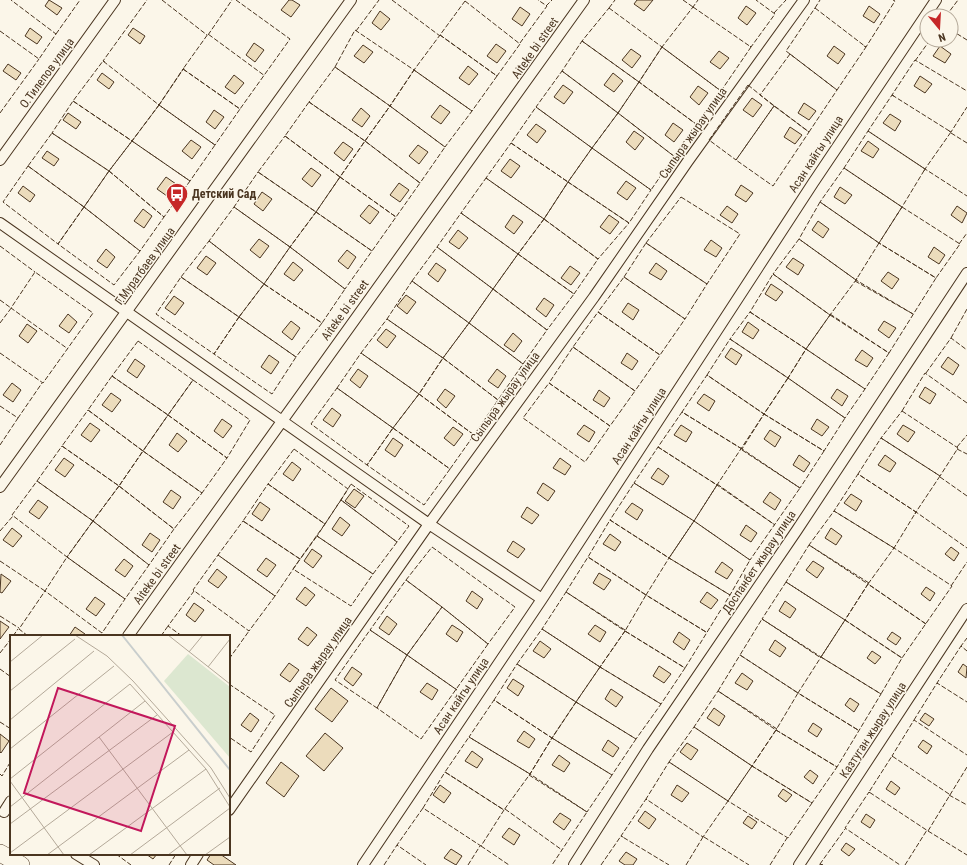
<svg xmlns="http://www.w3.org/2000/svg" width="967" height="865" font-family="'Roboto Condensed',sans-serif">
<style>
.building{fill:#ecdcbc;stroke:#4a3520}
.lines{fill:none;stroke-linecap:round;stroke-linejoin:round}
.minor-casing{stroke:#4a3520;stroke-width:12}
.trunk-casing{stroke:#4a3520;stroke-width:18}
.minor{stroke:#fbf6e9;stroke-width:10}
.trunk{stroke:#fbf6e9;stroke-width:17}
.fence{stroke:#4a3520;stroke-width:1;stroke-dasharray:5 2;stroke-linecap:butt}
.labels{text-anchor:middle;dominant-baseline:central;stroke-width:3;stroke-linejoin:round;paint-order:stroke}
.street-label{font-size:12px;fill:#4a3520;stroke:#fbf6e9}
.poi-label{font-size:12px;font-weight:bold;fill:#4a3520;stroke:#fbf6e9;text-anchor:start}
.inset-river{fill:none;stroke:#c9cecd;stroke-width:2}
.inset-road{fill:none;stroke:#b4a999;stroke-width:1}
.view{fill:#c2185b;fill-opacity:0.15;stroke:#c2185b;stroke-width:2}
.inset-edge{fill:none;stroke:#4a3520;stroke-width:2}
</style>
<rect width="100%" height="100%" fill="#fbf6e9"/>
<path class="building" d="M49,0L62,8L57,15L45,6Z
M289,0H292L300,5L291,17L281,10Z
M637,0H653L644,11L634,4Z
M746,6L756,13L747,25L738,18Z
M869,6L880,14L874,23L863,16Z
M520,7L530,14L522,26L512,19Z
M380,11L390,19L381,30L372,23Z
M30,28L42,37L37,44L25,36Z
M133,28L145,36L140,44L128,35Z
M254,43L264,50L255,62L246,55Z
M496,44L506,51L497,63L487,56Z
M363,45L373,52L364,63L354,56Z
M834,46L845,54L838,64L827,56Z
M940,46L951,54L945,63L933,56Z
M631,49L641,56L632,68L622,60Z
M719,51L729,58L720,69L710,62Z
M8,64L21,73L16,80L3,71Z
M468,66L478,74L469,85L459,78Z
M102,73L114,82L109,89L97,80Z
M613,73L623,81L614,92L604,85Z
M234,75L244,83L235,94L225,87Z
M920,76L932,84L925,93L914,86Z
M563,85L573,92L564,104L554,97Z
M698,86L708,93L699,105L690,97Z
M752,98L762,105L753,117L743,110Z
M804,103L816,111L809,120L798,113Z
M440,105L450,112L441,124L431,117Z
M361,108L370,116L362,127L352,120Z
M214,110L224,117L215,129L206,122Z
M68,113L81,122L76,129L63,120Z
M890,114L901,121L895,131L883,123Z
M673,123L683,130L674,142L665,135Z
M536,124L546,131L537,143L527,135Z
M790,127L802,135L795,144L784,137Z
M634,131L644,138L635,150L626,142Z
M191,140L201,147L192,159L182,151Z
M868,141L879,149L873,158L861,151Z
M343,142L353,149L344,161L334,153Z
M418,145L428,152L419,164L409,156Z
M47,151L59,159L54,166L42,158Z
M510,159L520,166L511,178L501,171Z
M311,168L321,175L312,187L302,179Z
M166,177L176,184L167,196L157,189Z
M626,181L636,188L627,200L617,193Z
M399,183L409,190L400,202L390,195Z
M741,185L753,193L746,202L735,195Z
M23,186L35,195L30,202L18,193Z
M840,187L852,195L845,204L834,197Z
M262,192L272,199L263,211L254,204Z
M369,205L379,212L370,224L360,216Z
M727,206L738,214L732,223L720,215Z
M957,206L967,213L962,223L951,215Z
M143,209L152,216L144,228L134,221Z
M513,215L523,222L514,234L505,227Z
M609,215L619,222L610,234L600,227Z
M818,221L829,229L823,238L812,230Z
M458,230L468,238L459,249L449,242Z
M259,239L269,246L260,258L250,250Z
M711,240L722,248L716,257L704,250Z
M934,247L945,255L939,264L928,257Z
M106,249L115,257L107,268L97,261Z
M347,250L356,257L348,269L338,261Z
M206,256L216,263L207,275L197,268Z
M793,258L804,265L798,275L786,267Z
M293,262L303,270L294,281L284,274Z
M436,263L446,270L438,282L428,274Z
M656,263L667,271L661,280L649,273Z
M570,266L580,273L571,285L561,278Z
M888,272L899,279L892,289L881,281Z
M771,284L783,292L776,301L765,294Z
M406,295L416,302L407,314L397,306Z
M174,296L184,303L175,315L165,308Z
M544,298L554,305L546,317L536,309Z
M628,303L639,310L633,320L622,312Z
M68,314L77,322L69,333L59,326Z
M291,321L300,328L292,340L282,332Z
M884,321L896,328L889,338L878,330Z
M748,322L759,330L753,339L742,332Z
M27,324L37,331L28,343L19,336Z
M386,329L396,336L387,348L377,340Z
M513,333L522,341L514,352L504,345Z
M731,348L742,355L736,365L725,357Z
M862,350L873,358L867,367L855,360Z
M627,353L638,361L632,370L621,363Z
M269,355L279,362L271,374L261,367Z
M948,357L959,365L953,375L941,367Z
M135,359L145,366L137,378L127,371Z
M358,369L368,376L360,388L350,380Z
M497,369L506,376L498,388L488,381Z
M12,383L21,390L13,402L3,395Z
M925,387L936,394L930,404L919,397Z
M445,389L455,396L446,408L437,400Z
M837,389L848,396L842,406L831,398Z
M599,390L610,398L604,407L593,400Z
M111,393L121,400L112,412L102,405Z
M704,394L715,401L709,411L697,403Z
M332,408L341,415L333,427L323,420Z
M222,419L232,426L223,438L214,431Z
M817,419L829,427L822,436L811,429Z
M90,423L100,430L91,442L81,435Z
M584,425L595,432L589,442L577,434Z
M681,425L692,432L686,442L674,435Z
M903,425L915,432L908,442L897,434Z
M453,427L463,434L454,446L444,438Z
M770,430L781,437L775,447L764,439Z
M177,433L187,441L178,452L169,445Z
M393,438L403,445L395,457L385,450Z
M799,455L810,463L804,472L793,465Z
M885,455L896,463L890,472L878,465Z
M64,458L74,465L65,477L55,470Z
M560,458L571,466L565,475L553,468Z
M292,462L301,469L293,481L283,474Z
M658,468L669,476L663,485L651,478Z
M543,483L555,491L548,501L537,493Z
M354,489L364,496L355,508L345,501Z
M171,490L181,497L173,509L163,502Z
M770,492L781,500L775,510L763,502Z
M851,494L862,501L856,511L844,503Z
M38,500L48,507L39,519L29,512Z
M260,502L270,509L262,521L252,514Z
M632,503L643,510L637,520L625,512Z
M527,507L539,515L532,524L521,517Z
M340,517L350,525L342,536L332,529Z
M746,525L757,533L751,542L740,535Z
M12,528L22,536L13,547L3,540Z
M831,528L842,536L836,545L825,538Z
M150,533L160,540L152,552L142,545Z
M610,534L621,542L615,551L603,544Z
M513,541L525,549L518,558L507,551Z
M951,547L959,553L954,561L945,554Z
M312,549L322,556L313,568L304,561Z
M266,558L276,565L267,577L257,570Z
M124,559L133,566L125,577L115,570Z
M813,561L824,568L817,578L806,570Z
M722,562L733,570L727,579L715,572Z
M217,569L227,577L218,588L208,581Z
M599,573L611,580L604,590L593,583Z
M1,574L11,581L2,593L0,592Z
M305,587L315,595L306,606L296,599Z
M926,587L935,593L930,601L921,594Z
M472,591L483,599L477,609L466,601Z
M707,592L718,600L711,609L700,602Z
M95,597L105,604L96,616L86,609Z
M785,601L796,609L790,618L779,611Z
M194,603L204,610L195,622L186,615Z
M387,616L397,624L389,635L379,628Z
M0,621L9,627L0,639Z
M452,625L463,632L457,642L446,634Z
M595,625L606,632L600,642L588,634Z
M75,627L85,634L84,636H69Z
M307,627L317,635L308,646L298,639Z
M679,632L690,640L684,650L673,642Z
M892,632L901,638L896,645L887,639Z
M775,640L786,648L780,657L769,650Z
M540,641L551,649L544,658L533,651Z
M872,651L881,657L875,664L867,658Z
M289,663L299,670L290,682L280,675Z
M963,664L967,667L966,678L958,672Z
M659,666L671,674L664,683L653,676Z
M352,667L362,674L353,686L344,679Z
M742,673L753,681L747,690L735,683Z
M513,679L524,686L518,696L507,688Z
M427,683L438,690L432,700L420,692Z
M331,688L348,701L332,722L315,709Z
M611,689L623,697L616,707L605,699Z
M850,698L859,704L854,712L845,705Z
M714,708L725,716L719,726L707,718Z
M250,713L259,720L251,732L241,725Z
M925,713L934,719L929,726L920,720Z
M813,723L822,729L817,737L808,731Z
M524,731L535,739L529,748L517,741Z
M325,733L343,748L324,771L306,756Z
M0,734L9,741L1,753L0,752Z
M608,740L619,748L613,757L602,750Z
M923,740L932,746L927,754L918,747Z
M687,743L698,750L691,760L680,752Z
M472,751L483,759L477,768L465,761Z
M559,755L570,763L564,772L552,765Z
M281,762L299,776L284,797L266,783Z
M810,770L818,776L813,784L804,777Z
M891,781L900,788L895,795L886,789Z
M440,785L451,793L444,803L433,795Z
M677,785L689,793L682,802L671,795Z
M783,789L792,795L786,802L778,796Z
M645,811L656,819L649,829L638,821Z
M560,813L571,820L564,830L553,822Z
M866,814L875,820L870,828L861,822Z
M748,816L757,822L752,829L743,823Z
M509,828L520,835L514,845L502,837Z
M846,843L855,849L849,856L841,850Z
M451,849L462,856L456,865L444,858Z
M626,852L637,859L633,865H625L619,861Z
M146,854H157L153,859Z
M211,854H220L236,865H214L207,860Z"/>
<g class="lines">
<g class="minor-casing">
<path id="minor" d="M0,160L115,0
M0,223L429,524L542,599
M0,487L351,0
M128,636L584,0
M229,810L429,524L594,297L688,161L804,0
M4,812L11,801
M76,854L94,865
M191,865L198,854
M363,865L542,599L813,183L936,0
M574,865L648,749L797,530L967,273
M799,865L967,609"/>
</g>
<g class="trunk-casing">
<path id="trunk" d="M0,853L21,865"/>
</g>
<use href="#minor" class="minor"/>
<use href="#trunk" class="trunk"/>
<path class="fence" d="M162,0L207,35
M236,0L290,39L240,109L183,69L208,34L265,76
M392,0L440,36
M683,0L693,7
M465,1L520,44L497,76L440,35Z
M546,6L552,0
M693,7L751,47L721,91L662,47Z
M609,8L662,47L639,82L582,41Z
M609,8L615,0
M694,8L693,7L698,0
M815,8L866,47L837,90L786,51Z
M815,8L820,0
M774,13L786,0
M946,16L958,0
M355,30L414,70L390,106L335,67Z
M951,30L967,40
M0,31L39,59L56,34L11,0
M356,31L379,0
M56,34L80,0
M208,35L232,0
M440,35L497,76L472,111L414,70Z
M582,41L639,82L618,113L562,71Z
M520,43L547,6L538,0
M750,46L751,47L775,14L756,0
M864,46L866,47L895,1L893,0
M662,47L721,91L696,124L639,82Z
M790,54L837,90L809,132L760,95Z
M915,61L930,40
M105,62L103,61L147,0
M335,67L390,106L365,141L309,102Z
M183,69L240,109L215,145L159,105Z
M414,70L472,111L445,147L390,106Z
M562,71L618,113L592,148L536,107Z
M748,85L774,106L736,160L709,140Z
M892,95L951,132L925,169L868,131Z
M894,96L892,95L915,60L967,91
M73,101L132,141L109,171L52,133Z
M309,102L365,141L340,177L285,136Z
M158,104L159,105L184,68
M159,105L132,141L190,181L215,145L159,105L103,61L73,101L132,141L159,105
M390,106L445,147L420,183L365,141Z
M774,106L809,132L773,186L736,160Z
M536,107L592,148L568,182L511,143Z
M0,113L39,59
M868,131L925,169L902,207L844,168Z
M949,131L951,132L967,107
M52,133L109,171L84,207L28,166Z
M951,133L967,143
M285,136L340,177L316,212L258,172Z
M132,141L190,181L164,217L109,171Z
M365,141L420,183L396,217L340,177Z
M511,143L568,182L544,219L486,178Z
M592,148L651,190L629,223L568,182Z
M675,157L618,113L592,148L651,190L696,124L639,82L618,113L675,157
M28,166L84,207L58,244L3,202Z
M844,168L902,207L879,243L820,202Z
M109,171L164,217L140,251L84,207Z
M924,171L925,169L967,196
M258,172L316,212L290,247L234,207Z
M340,177L396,217L372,251L316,212Z
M486,178L544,219L518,254L461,213Z
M568,182L629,223L598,259L544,219Z
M681,197L740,234L707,284L646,243Z
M84,207L140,251L114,285L58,244Z
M234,207L290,247L264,284L209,241Z
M902,207L960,244L936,278L879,243Z
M316,212L372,251L345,289L290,247Z
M461,213L518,254L493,289L437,247Z
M544,219L598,259L574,294L518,254Z
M209,241L264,284L239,317L181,277Z
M646,243L707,284L685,319L624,277Z
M959,244L967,233
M0,246L35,272
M290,247L345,289L322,323L264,284Z
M437,247L493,289L469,323L412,281Z
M518,254L574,294L547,330L493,289Z
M773,274L830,315L806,349L750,312Z
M181,277L239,317L214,354L156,314Z
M624,277L685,319L660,355L598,312Z
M857,278L856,280L913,314
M856,280L799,239L773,274L830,315L856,280L879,243L820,202L799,239L856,280
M412,281L469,323L443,358L387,319Z
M855,281L913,314
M264,284L322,323L296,357L239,317Z
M493,289L547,330L523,364L469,323Z
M0,300L11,308
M598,312L660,355L635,391L573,347Z
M750,312L806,349L788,378L730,339Z
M830,314L889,353L936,278L879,243L878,244
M830,315L889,353L865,389L806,349Z
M239,317L296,357L272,394L214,354Z
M387,319L443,358L419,394L361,353Z
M0,323L12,307
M469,323L523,364L498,400L443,358Z
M951,338L967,309
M730,339L788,378L764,414L707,375Z
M138,341L193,380L168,415L112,376Z
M573,347L635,391L610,426L549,383Z
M806,349L865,389L845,418L788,378Z
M0,353L43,383L93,313L35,272L11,308L68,349
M361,353L419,394L393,428L337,388Z
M443,358L498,400L474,435L419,394Z
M926,373L951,338L967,350
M112,376L168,415L143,451L88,410Z
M788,378L845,418L824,451L764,414Z
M193,380L250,420L227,458L168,415Z
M549,383L610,426L585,462L523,418Z
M337,388L393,428L367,465L311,424Z
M419,394L474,435L450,469L393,428Z
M0,406L18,418L42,383
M88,410L143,451L119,486L62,446Z
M902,411L958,448L940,476L881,438Z
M902,411L925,373L967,403
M764,414L824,451L800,488L742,449Z
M168,415L227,458L202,493L143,451Z
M393,428L450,469L424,505L367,465Z
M881,438L940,476L916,512L858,474Z
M0,445L18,418
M62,446L119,486L93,521L37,481Z
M658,447L717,485L694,521L634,483Z
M957,447L967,435
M294,449L348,489L325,524L268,484Z
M742,449L682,412L658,447L717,485L764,414L707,375L682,412L742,449
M957,449L967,454
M742,450L800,488L750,560L694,521L717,485L775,525
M143,451L202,493L174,529L119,486Z
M940,477L967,496
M37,481L93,521L67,557L12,515Z
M634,483L694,521L669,558L610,520Z
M268,484L325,524L300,559L243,521Z
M351,484L409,526L397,542L341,500Z
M717,484L775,525
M119,486L174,529L149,565L93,521Z
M341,500L397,542L373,574L317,536Z
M915,514L916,512L967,548
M93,521L149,565L125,599L67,557Z
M243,521L300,559L275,596L218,555Z
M694,521L750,560L730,595L669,558Z
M0,531L13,516
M317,536L373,574L351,606L293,569Z
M809,545L868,584L845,620L786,582Z
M432,547L515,607L488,644L442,607L406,580Z
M893,549L894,548L916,512L858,474L834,511L894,548
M218,555L275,596L249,631L193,590Z
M67,557L125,599L102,633L45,591Z
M0,561L45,591
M406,580L442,607L407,655L370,630Z
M786,582L845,620L821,657L762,619Z
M869,583L809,545L834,511L894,548
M951,586L967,562
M566,592L625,631L600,667L542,629Z
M646,595L588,557L610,520L669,558
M0,616L19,628
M845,620L902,658L881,694L821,657Z
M926,624L868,584L845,620L902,658L952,586L894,548L868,584L926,624
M542,629L600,667L576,702L517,664Z
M370,630L407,655L377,708L335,680Z
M625,630L566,592L588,557L646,595
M625,631L685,668L661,704L600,667Z
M706,632L646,595L669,558L730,595L685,668L625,631L646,595L706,632
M13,636L18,629
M28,636L19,629L45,591L46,592
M161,636L168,626
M182,636L168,626L194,591
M962,647L961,646L967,638
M0,653L11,639
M229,659L249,631L248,630
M517,664L576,702L552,738L494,700Z
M600,667L661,704L636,739L576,702Z
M0,669L11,677
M229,684L275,715L251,752L229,737
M938,684L937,683L961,646L967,651
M457,690L407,655L377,708L421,739L488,644L442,607L407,655L457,690
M718,691L776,730L752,766L694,727Z
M798,693L740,655L762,619L821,658
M576,702L636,739L612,775L552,738Z
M914,720L937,683L967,702
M0,722L11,729
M694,727L752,766L728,801L669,762Z
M777,729L718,691L740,655L798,693
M776,730L837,767L812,803L752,766Z
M858,730L798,693L821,657L881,694L837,767L776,730L798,693L858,730
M552,738L612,775L587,812L530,774Z
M893,757L892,756L914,720L967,755
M669,762L728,801L703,837L646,799Z
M752,766L812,803L788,838L728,801Z
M445,772L504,810L481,846L423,808Z
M0,774L2,776L11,761
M530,774L469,737L494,700L552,738L530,774L504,810L445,772L469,737L530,774
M529,775L587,812L552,865
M870,793L869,792L845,828L900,865
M949,794L892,756L869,792L928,831L967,767
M949,795L967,805
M647,800L646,799L621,836L669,865
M423,808L397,845L426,865
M505,809L562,850
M928,831L967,855
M704,837L749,865
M481,846L509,865
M116,854L131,865
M169,865L176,854
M384,865L397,845L398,846
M468,865L480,846
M601,865L621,836L623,837
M686,865L703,837L702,836
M770,865L787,838
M820,865V864L823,865L820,864L845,829
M905,865L927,830"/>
</g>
<defs>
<g id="bus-pin" transform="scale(1.15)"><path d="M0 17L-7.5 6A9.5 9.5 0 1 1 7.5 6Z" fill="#c62828" stroke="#fbf6e9"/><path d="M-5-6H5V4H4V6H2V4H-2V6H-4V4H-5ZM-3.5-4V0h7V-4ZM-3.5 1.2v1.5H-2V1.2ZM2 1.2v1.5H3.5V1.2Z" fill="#fff"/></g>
</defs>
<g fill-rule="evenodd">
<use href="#bus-pin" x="177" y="194"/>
</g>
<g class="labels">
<g class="street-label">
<text transform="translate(535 48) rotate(-55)">Aiteke bi street</text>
<text transform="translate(47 73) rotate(-54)">О.Тилепов улица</text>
<text transform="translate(693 133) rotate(-55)">Сыпыра жырау улица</text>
<text transform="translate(816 154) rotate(-57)">Асан кайгы улица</text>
<text transform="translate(145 266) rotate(-54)">Г.Муратбаев улица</text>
<text transform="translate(345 310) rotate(-54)">Aiteke bi street</text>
<text transform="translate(505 397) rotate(-54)">Сыпыра жырау улица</text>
<text transform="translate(639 426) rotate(-57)">Асан кайгы улица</text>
<text transform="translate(759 562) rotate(-56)">Доспанбет жырау улица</text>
<text transform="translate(157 574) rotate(-54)">Aiteke bi street</text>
<text transform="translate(318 662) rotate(-55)">Сыпыра жырау улица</text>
<text transform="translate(461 696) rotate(-56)">Асан кайгы улица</text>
<text transform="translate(873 730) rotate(-57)">Казтуган жырау улица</text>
</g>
<g class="poi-label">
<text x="192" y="194">Детский Сад</text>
</g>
</g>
<g transform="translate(10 635)">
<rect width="220" height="220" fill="#fbf6e9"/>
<path d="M178,19L220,52V123L154,46Z" fill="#dce7d0"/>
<path class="inset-river" d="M112,0L220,135"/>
<path class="inset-road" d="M65,0L97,21L123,46L201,133L220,163M158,0L220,49M179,17L193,0M0,27L33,0M198,32L220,4M0,56L65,4M0,85L84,16M89,102L177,220M0,114L104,31M0,144L120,49L196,134L220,172M0,146L54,220M0,172L135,66M0,189L147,80M0,218L163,97M37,220L179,115M79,220L196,134M120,220L210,153M158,220L220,173M195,220L220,202"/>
<path class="view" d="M48,53L165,91L131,196L14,158Z"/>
<rect width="220" height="220" class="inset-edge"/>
</g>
<g transform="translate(939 28) rotate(162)"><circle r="19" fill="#fbf6e9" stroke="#b4a999"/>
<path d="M0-3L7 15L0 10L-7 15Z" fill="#c62828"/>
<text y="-6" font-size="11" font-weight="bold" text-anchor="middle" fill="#4a3520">N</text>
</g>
</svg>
